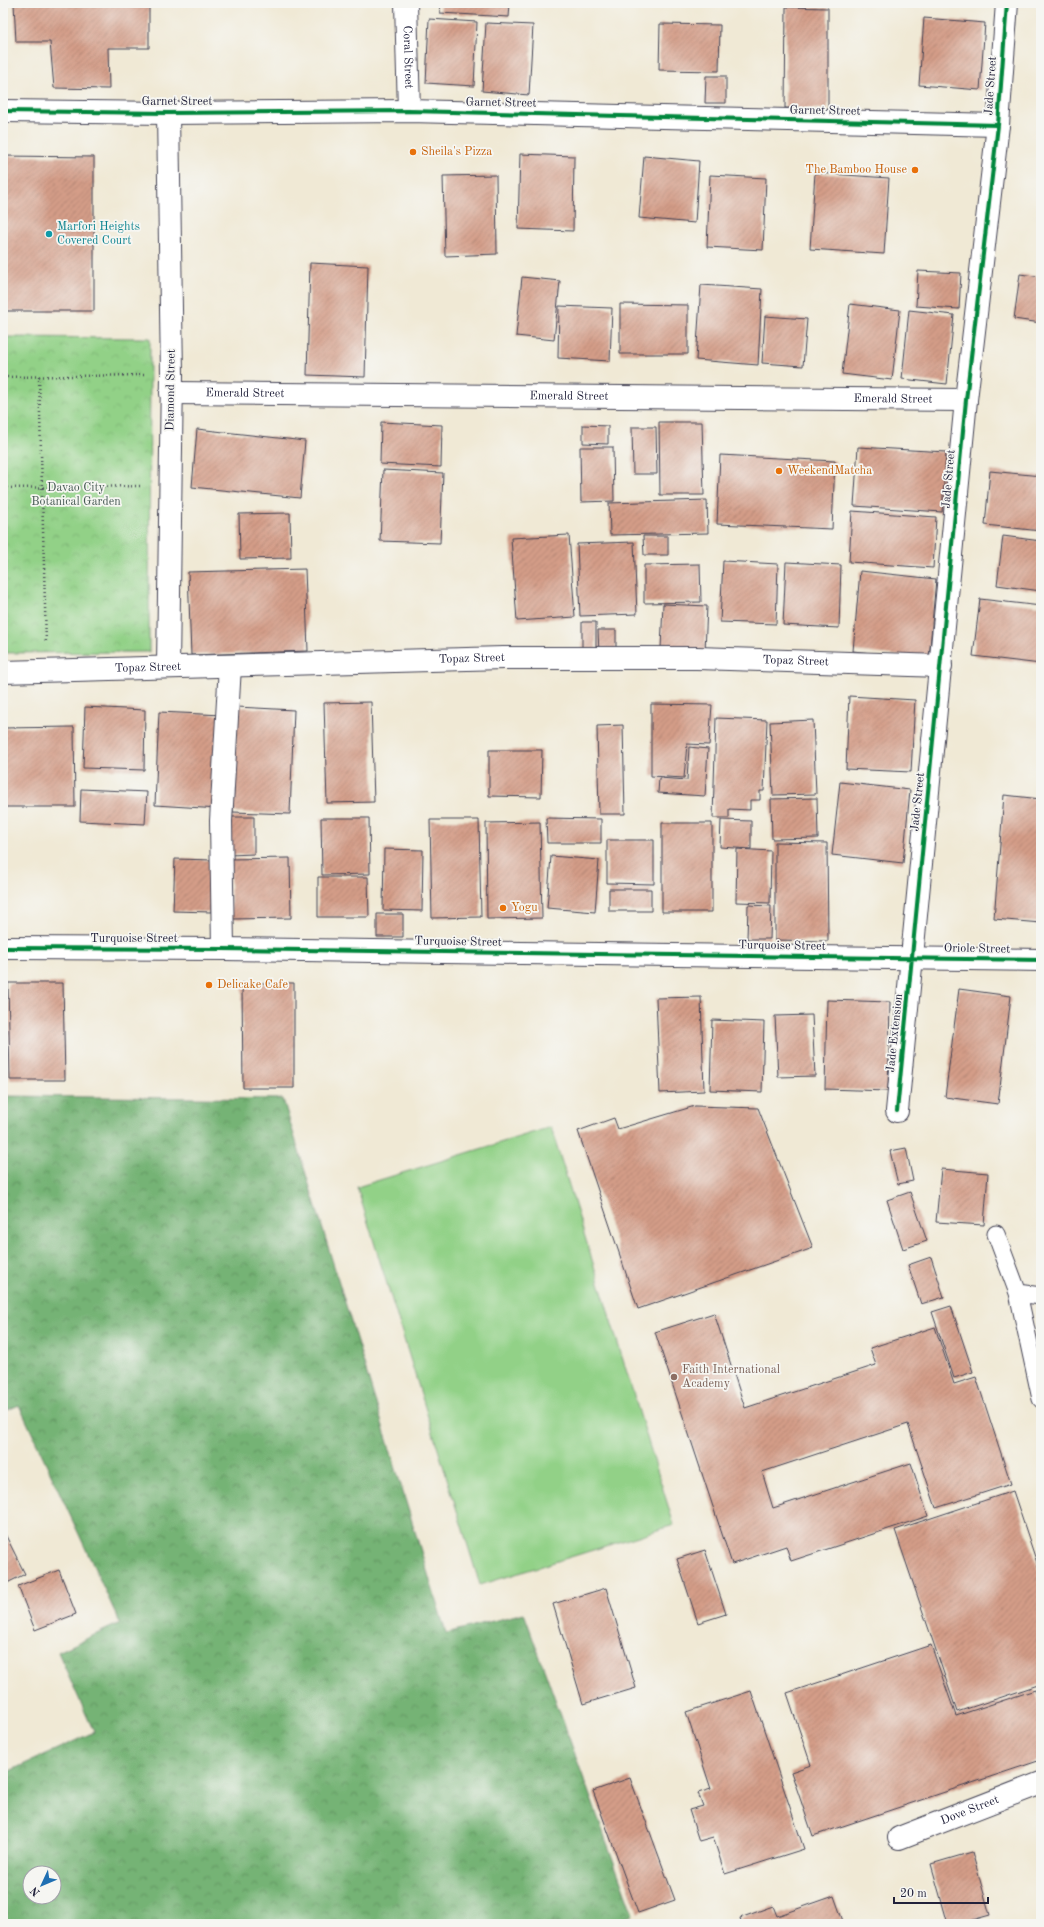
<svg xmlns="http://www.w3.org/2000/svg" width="1044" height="1927" font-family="'Old Standard TT',serif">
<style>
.forest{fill:url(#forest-crowns);stroke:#4c6a58;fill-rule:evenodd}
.park{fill:url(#park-crowns);stroke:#5a7a61}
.garden{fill:#92d187;stroke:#5a7a61}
.building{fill:url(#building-hatch)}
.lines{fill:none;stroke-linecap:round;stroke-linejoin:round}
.lane-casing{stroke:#414052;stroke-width:19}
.street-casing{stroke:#414052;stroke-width:24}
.path{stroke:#414052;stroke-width:2.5;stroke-dasharray:1 3;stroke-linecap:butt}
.lane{stroke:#fff;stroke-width:17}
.street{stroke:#fff;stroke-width:22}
.cycleway-casing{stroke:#f6f6f2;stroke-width:6}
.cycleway{stroke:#00873e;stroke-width:4}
.food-dot{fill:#e8710a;stroke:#f6f6f2;stroke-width:1.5}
.culture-dot{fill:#0f9aa8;stroke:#f6f6f2;stroke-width:1.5}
.education-dot{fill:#8d6e63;stroke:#f6f6f2;stroke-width:1.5}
.labels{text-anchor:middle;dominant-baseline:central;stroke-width:3.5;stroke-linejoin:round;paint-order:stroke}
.street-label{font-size:12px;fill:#22223b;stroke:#f6f6f2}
.food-label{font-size:12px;fill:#c56008;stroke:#f6f6f2;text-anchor:start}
.culture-label{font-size:12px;fill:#0d838f;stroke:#f6f6f2;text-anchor:start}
.park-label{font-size:12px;fill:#445752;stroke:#f6f6f2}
.education-label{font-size:12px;fill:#785e54;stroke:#f6f6f2;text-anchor:start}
</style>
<defs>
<pattern id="forest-crowns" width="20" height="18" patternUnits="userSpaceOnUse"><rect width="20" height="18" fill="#75b374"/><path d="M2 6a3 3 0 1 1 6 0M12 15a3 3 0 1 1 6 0" fill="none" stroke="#609160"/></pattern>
<pattern id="park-crowns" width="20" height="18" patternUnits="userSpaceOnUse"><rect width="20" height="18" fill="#92d187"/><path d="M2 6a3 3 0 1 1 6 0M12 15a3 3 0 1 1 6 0" fill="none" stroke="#7eb375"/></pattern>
<pattern id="building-hatch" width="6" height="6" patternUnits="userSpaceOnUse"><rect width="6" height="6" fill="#d49d88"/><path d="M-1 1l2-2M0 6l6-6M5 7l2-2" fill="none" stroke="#ac8070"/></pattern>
</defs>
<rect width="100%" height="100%" fill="#f6f6f2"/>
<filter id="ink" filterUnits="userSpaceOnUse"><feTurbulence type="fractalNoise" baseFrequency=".025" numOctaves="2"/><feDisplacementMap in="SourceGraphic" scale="8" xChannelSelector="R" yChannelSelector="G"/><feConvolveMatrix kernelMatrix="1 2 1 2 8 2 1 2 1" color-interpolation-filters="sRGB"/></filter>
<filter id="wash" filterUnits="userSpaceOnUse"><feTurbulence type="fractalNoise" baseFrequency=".012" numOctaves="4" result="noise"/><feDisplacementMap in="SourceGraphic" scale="16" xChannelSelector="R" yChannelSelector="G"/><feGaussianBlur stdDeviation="0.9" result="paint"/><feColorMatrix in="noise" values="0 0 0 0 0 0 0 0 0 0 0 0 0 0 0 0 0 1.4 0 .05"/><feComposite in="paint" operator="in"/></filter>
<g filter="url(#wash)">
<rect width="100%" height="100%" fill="#f0e9d5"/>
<path class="forest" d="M3,1096L283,1099L446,1633L524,1613L633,1915L607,1924H3V1774L94,1732L58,1652L120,1623L19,1405L3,1412ZM30,1873H54V1897H30Z"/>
<path class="park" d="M3,337L150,338L149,652L3,653Z"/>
<path class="garden" d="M551,1127L674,1525L480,1585L357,1187Z"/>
<g id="blocks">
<path class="building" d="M14,3H149V48H108L109,89L54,88L50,42H16Z
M441,3H510L509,17L440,13Z
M786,7L828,8V109L785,108Z
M924,18L985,23L980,90L919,85Z
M429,19L477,22L474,86L426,83Z
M486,23L533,25L529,95L482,91Z
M660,24L720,25L719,71L659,70Z
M706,76H726V103H705Z
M520,154L574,156L573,231L518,229Z
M3,156L94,157V311H3Z
M644,156L699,161L695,223L639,218Z
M815,173L889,178L884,254L810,249Z
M496,175L497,254L445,256L443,176Z
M710,175L766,178L763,250L707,247Z
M310,263L368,266L365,377L307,375Z
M918,271L961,273L959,309L916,306Z
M1020,274L1041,277V323L1014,319Z
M522,277L560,281L554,340L516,336Z
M701,285L762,289L758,365L696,360Z
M620,304L688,305V354H620Z
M850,304L900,310L892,380L842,374Z
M559,306L612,308L610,361L558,358Z
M909,310L954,315L947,384L902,379Z
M765,316L807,319L803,366L762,363Z
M381,422L442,425L441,467L380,464Z
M659,422H702L704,495H660Z
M583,425L608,426V444L583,443Z
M632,427H656L657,474H633Z
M197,429L305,441L300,498L192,487Z
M580,447H613L614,501L581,502Z
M858,447L946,452L942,512L854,506Z
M720,455L835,461L832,529L717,524Z
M383,470L443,473L440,543L380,541Z
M990,471L1041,476V531L985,525Z
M707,500L708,533L610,535L609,503Z
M852,511L936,517L933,568L849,562Z
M290,513L291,558L240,559L239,514Z
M569,535L575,617L517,621L511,538Z
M643,536H668V555H644Z
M1003,536L1041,541V591L997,585Z
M634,542L637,614L580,616L577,544Z
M723,561L778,564L776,624L720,622Z
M786,562L841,565L839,628L783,625Z
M700,564L701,602L644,603V565Z
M305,569L308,651L191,655L188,572Z
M860,571L936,579L929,659L853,651Z
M980,599L1041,606V664L973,656Z
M663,604L707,606L705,651L661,649Z
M582,622H596V656H582Z
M598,630H616V655H599Z
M849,696L915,700L911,772L846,769Z
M371,702L374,802L327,803L324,703Z
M651,704L712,705L709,745L687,744L684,778L651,776Z
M85,707L145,710L144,770L83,768Z
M237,707L294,710L290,814L233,812Z
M159,712L223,715L219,809L155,805Z
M716,718L767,720L764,791H760V800H750V810L729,809V818H713Z
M813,720L816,794L773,795L770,722Z
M623,725L625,814H599L597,726Z
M74,727L75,807H3V728Z
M689,747L708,749L705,796L658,793L659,778L687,780Z
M489,750H542L541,797L489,796Z
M840,782L910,790L903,863L832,855Z
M81,789L147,792L145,824L80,821Z
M1004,795L1041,799V923L994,919Z
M817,798L818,838L772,839L771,799Z
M228,817H254V854L229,855Z
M321,818H369L370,874L322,875Z
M546,818L601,819V843H547Z
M430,820H479L481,917L432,918Z
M721,820L751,821V849L720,847Z
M540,822L542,918L487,919L486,823Z
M662,823H712V912H662Z
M607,840H654V884L607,883Z
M775,842L827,843L828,941L775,940Z
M384,849L423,850L422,911L383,910Z
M737,849L771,851L770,903L736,902Z
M551,856L599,860L595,912L547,908Z
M290,858L291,918L231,919L230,859Z
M175,859L213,860L211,912L173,911Z
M318,877H368L369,917H318Z
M609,889H651V911H609Z
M748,905L771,906L770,939H747Z
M377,914H403V937H377Z
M8,983H63L65,1080H10Z
M242,983H294V1088H243Z
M959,989L1011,996L998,1104L945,1097Z
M701,997L704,1091L660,1093L656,998Z
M827,1000L890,1002L888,1091L825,1089Z
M812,1015L815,1076L778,1077L775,1016Z
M712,1020L764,1022L762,1092L710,1090Z
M695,1106L758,1108L813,1248L638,1309L578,1131L614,1118L618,1129Z
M906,1148L913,1181L898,1184L890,1151Z
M941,1169L988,1173L984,1225L936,1222Z
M910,1192L927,1241L903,1249L887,1200Z
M931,1257L944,1297L921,1304L908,1265Z
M951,1306L973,1372L954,1378L932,1312Z
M714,1313L745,1408L876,1365L870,1348L935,1327L954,1384L976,1377L1011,1484L936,1508L908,1424L762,1472L773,1508L911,1463L928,1516L791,1561L786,1546L732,1564L655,1332Z
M1013,1491L1041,1575V1684L957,1712L895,1530Z
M3,1530L25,1574L3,1585Z
M705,1550L726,1614L698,1623L677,1559Z
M59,1570L76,1614L35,1630L18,1586Z
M606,1588L636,1688L583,1704L553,1604Z
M931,1645L956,1716L1035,1690L1041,1706V1760L813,1836L791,1772L811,1765L787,1693Z
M751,1691L804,1849L725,1874L713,1837L699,1841L689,1810L703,1806L698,1793L711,1789L686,1712Z
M630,1778L675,1900L638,1913L593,1791Z
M972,1852L990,1915L958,1924H948L931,1864Z
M834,1896L844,1924H742L740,1918L773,1906L777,1916Z"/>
</g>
</g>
<g filter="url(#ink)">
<use href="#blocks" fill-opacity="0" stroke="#414052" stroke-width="1"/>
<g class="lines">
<g class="lane-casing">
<path id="lane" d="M996,1234L1018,1293L1041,1399
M1018,1293L1041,1296"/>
</g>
<g class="street-casing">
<g id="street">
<path id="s1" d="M406,3L409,111"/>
<path d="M3,111L168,113L409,111L998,125"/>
<path d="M168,113L172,375L168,667"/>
<path id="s2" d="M171,393L966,400"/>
<path id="s3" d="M3,672L503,658H697L941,666"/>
<path d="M3,948L223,949L1041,960"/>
<path d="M223,949L221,821L230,666"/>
<path d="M897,1111L966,400L998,125L1007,3"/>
<path id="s4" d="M899,1838L1041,1783"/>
</g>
</g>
<path class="path" d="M39,376L46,644
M3,377L144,375
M3,488L142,486"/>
<use href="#lane" class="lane"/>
<use href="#street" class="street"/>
<g class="cycleway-casing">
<path id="cycleway" d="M3,111L168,113L409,111L998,125
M3,948L223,949L1041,960
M897,1111L966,400L998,125L1007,3"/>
</g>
<use href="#cycleway" class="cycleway"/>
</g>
</g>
<g class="food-dot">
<circle cx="413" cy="152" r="4"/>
<circle cx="915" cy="170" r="4"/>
<circle cx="779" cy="471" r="4"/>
<circle cx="503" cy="908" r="4"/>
<circle cx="209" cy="985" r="4"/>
</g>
<circle class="culture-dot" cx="49" cy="234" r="4"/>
<circle class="education-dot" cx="674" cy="1377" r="4"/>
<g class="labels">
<g class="street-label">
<text stroke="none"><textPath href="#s1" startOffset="54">Coral Street</textPath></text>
<text transform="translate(991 86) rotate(-86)">Jade Street</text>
<text x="177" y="102">Garnet Street</text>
<text transform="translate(501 103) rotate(1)">Garnet Street</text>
<text transform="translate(825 111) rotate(1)">Garnet Street</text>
<text transform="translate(171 390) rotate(-89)">Diamond Street</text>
<text stroke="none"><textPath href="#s2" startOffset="74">Emerald Street</textPath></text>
<text stroke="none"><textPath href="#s2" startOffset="398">Emerald Street</textPath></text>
<text stroke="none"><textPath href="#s2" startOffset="722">Emerald Street</textPath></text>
<text transform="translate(949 479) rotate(-85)">Jade Street</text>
<text stroke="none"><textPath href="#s3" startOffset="469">Topaz Street</textPath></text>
<text stroke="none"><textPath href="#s3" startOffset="793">Topaz Street</textPath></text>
<text stroke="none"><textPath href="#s3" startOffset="145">Topaz Street</textPath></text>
<text transform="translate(918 802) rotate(-84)">Jade Street</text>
<text x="134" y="939">Turquoise Street</text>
<text transform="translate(458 942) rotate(1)">Turquoise Street</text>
<text transform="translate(782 946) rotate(1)">Turquoise Street</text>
<text transform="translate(977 949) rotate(1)">Oriole Street</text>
<text transform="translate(895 1033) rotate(-84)">Jade Extension</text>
<text stroke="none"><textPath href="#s4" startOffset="76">Dove Street</textPath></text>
</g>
<g class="food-label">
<text x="421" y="152">Sheila's Pizza</text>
<text x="907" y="170" text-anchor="end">The Bamboo House</text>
<text x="787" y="471">WeekendMatcha</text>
<text x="511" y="908">Yogu</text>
<text x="217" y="985">Delicake Cafe</text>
</g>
<g class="culture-label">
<text x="57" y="227">Marfori Heights<tspan x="57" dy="14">Covered Court</tspan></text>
</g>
<g class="park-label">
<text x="76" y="488">Davao City<tspan x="76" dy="14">Botanical Garden</tspan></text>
</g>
<g class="education-label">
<text x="682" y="1370">Faith International<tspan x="682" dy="14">Academy</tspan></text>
</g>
</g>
<rect width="1044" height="1927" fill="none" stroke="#f6f6f2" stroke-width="16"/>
<g transform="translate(42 1885) rotate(226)"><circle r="19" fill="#f6f6f2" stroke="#a1a1a9"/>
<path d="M0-3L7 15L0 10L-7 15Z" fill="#1f6fb2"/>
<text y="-6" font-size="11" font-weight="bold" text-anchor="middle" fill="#22223b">N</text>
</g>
<path d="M894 1897v6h94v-6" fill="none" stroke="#22223b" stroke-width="2"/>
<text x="900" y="1897" font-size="12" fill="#22223b" stroke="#f6f6f2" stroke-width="3" paint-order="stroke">20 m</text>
</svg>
